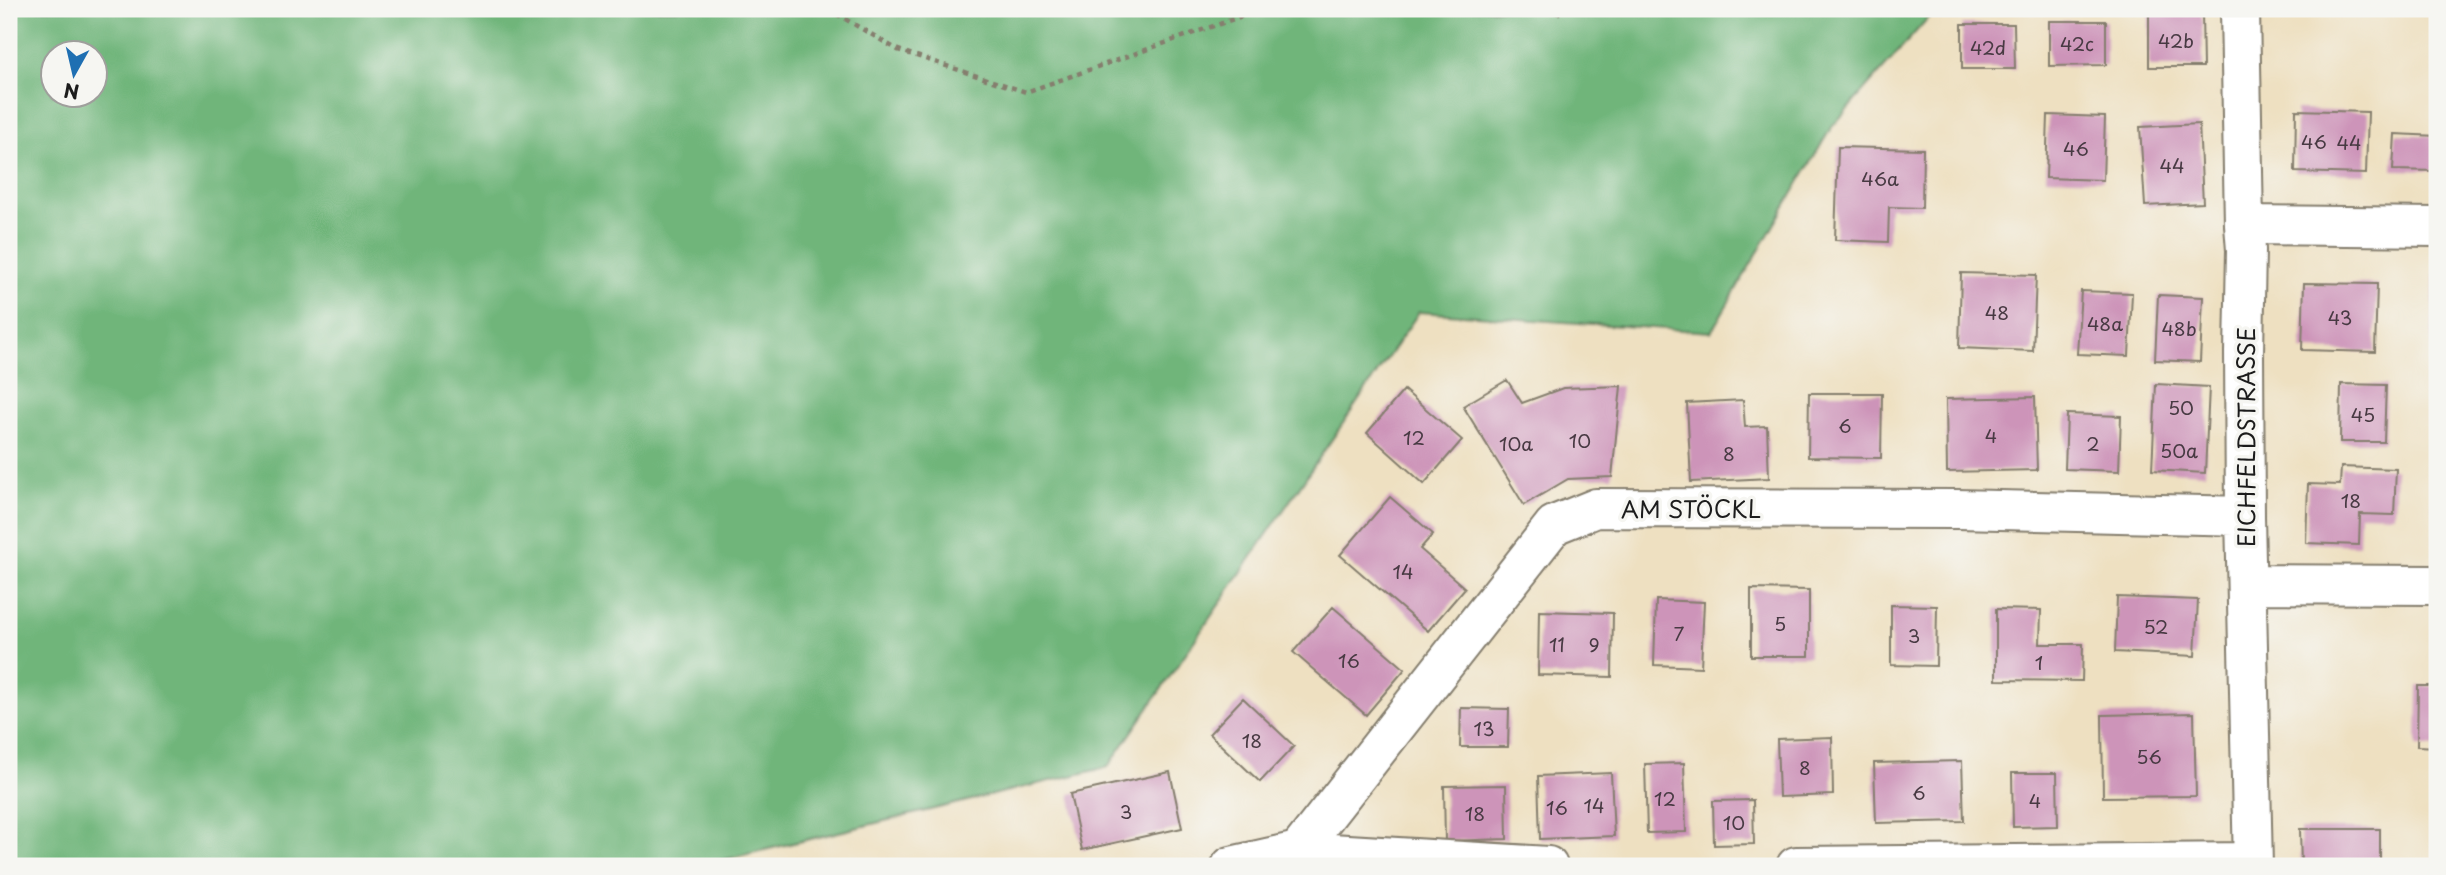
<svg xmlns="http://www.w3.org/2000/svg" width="2446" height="875" font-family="'Playpen Sans',sans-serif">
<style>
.forest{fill:#6fb57a;stroke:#46684b;stroke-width:2;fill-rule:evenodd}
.building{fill:#cd94b9}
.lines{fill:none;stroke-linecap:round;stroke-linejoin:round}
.minor-casing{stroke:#857e6e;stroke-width:42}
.path{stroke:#857e6e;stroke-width:4.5;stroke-dasharray:5 5;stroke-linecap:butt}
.minor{stroke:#fff;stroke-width:38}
.labels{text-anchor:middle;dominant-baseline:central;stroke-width:7;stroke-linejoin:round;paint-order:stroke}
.number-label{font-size:19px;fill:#483a43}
.street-label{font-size:23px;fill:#1c1c1c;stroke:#f6f6f2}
</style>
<rect width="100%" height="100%" fill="#f6f6f2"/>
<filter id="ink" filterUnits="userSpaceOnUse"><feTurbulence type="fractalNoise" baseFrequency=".0143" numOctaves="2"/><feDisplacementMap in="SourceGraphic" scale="14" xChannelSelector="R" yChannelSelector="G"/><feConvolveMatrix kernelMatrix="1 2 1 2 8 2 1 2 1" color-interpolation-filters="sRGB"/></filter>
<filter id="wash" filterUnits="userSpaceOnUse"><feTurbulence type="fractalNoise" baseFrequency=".00686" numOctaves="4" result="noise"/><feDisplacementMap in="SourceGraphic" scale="28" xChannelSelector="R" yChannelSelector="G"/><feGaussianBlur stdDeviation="1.57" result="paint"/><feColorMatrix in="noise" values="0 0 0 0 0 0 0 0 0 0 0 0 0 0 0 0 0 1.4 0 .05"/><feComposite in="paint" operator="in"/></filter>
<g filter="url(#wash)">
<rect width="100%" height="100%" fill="#eee0c1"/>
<path class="forest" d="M9,9H1936L1831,128L1711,332L1419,312L1108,767L698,866H9ZM52,52H94V94H52Z"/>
<g id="blocks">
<path class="building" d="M2149,13H2202L2203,67H2149Z
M2049,21H2106V65L2049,66Z
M1962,24H2014L2015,69H1962Z
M2296,110L2368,112L2366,174L2295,172Z
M2048,115L2105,117L2103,180L2046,178Z
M2199,124L2203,203L2145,206L2140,127Z
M2395,134L2437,136V171L2393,170Z
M1838,147L1923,149L1922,208L1889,207L1888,242L1835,240Z
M1961,273L2036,275L2033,351L1959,348Z
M2434,274L2437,275V346H2432Z
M2304,283L2377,284L2375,352L2302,350Z
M2081,291L2132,293L2129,356L2077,354Z
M2158,295L2203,297L2200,362L2155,360Z
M1507,380L1522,403L1563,388L1621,386L1612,477L1568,479L1524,505L1463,406Z
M2156,384L2209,387L2205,473L2152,470Z
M2341,384L2386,385L2384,442H2340Z
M1404,390L1462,440L1424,484L1367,433Z
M1809,393H1882L1881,458L1808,457Z
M2035,397L2037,470L1947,472L1946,399Z
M1743,400L1745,427L1767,426L1769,478L1691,482L1687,403Z
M2067,414L2121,416L2119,471L2065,469Z
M2434,461H2437V509H2432Z
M2341,467L2396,469L2394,515L2360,514L2359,545L2306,543L2308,484L2340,485Z
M1390,497L1433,534L1420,549L1465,588L1428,631L1340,555Z
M1751,589L1809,590V656H1751Z
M2117,597L2198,600L2195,656L2115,652Z
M1656,600L1704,602L1701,667L1654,665Z
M1891,605L1937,606L1936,666L1891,665Z
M1333,607L1405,669L1366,715L1293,652Z
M1996,609L2041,610L2040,644H2083L2082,681L1996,680Z
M1539,611L1613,613L1612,677L1538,675Z
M2418,686H2437V747L2417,746Z
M1243,698L1294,746L1260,782L1209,734Z
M1461,708L1509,709L1508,747H1460Z
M2194,713L2196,796L2103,797L2102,715Z
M1832,737L1833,795L1779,797L1777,739Z
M1962,761L1964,821L1876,823L1874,763Z
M1684,763L1686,832L1647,833L1645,764Z
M1170,772L1182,828L1082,850L1070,794Z
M1611,773L1614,836L1540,839L1538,776Z
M2012,773H2057L2058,826L2013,827Z
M1506,785L1507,839L1445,841L1444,786Z
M1753,800L1754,844L1714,845L1713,801Z
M2300,829H2380V866H2301Z"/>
</g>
</g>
<g filter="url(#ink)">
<use href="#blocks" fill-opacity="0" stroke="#857e6e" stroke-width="2"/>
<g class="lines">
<g class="minor-casing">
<path id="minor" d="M2240,9L2244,225L2246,250L2244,352L2245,516L2253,866
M2244,225L2437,227
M2247,584L2437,585
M1298,851L1554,525L1596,508L1957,509L2245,516
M1231,866L1298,851L1548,866
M1796,866L2253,862"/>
</g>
<path class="path" d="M828,9L898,50L1026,92L1262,9
M1545,9L1559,13L1567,9"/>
<use href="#minor" class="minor"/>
</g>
</g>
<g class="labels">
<g class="number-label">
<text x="2176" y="40">42b</text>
<text x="2077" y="43">42c</text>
<text x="1988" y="47">42d</text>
<text x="2314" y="141">46</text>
<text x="2349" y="142">44</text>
<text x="2076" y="148">46</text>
<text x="2172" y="165">44</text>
<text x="1880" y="178">46a</text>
<text x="1997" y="312">48</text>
<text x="2340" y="317">43</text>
<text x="2105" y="323">48a</text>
<text x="2179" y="328">48b</text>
<text x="2181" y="407">50</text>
<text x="2363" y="414">45</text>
<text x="1845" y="425">6</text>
<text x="1991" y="435">4</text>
<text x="1414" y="437">12</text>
<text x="1580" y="440">10</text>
<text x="1516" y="443">10a</text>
<text x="2093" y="443">2</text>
<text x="2179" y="450">50a</text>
<text x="1729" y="453">8</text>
<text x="2351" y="500">18</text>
<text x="1403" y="571">14</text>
<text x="1780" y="623">5</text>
<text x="2156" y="626">52</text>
<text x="1679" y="633">7</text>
<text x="1914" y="635">3</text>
<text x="1557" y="644">11</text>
<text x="1594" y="644">9</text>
<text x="1349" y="660">16</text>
<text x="2039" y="662">1</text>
<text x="1484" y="728">13</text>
<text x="1252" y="740">18</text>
<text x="2149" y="756">56</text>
<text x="1805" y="767">8</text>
<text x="1919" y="792">6</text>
<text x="1665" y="798">12</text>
<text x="2035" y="800">4</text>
<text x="1594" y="805">14</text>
<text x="1557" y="807">16</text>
<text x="1126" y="811">3</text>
<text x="1475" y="813">18</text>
<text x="1734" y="822">10</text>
</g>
<g class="street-label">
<text transform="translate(2245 437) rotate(-90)">EICHFELDSTRASSE</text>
<text x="1691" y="508">AM STÖCKL</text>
</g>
</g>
<rect width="2446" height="875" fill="none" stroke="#f6f6f2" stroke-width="35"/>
<g transform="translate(74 74) rotate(188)"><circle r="33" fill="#f6f6f2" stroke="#9f9f9c" stroke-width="2"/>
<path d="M0-5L12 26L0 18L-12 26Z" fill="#1f6fb2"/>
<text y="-10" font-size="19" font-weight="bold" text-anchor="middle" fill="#1c1c1c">N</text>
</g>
</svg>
